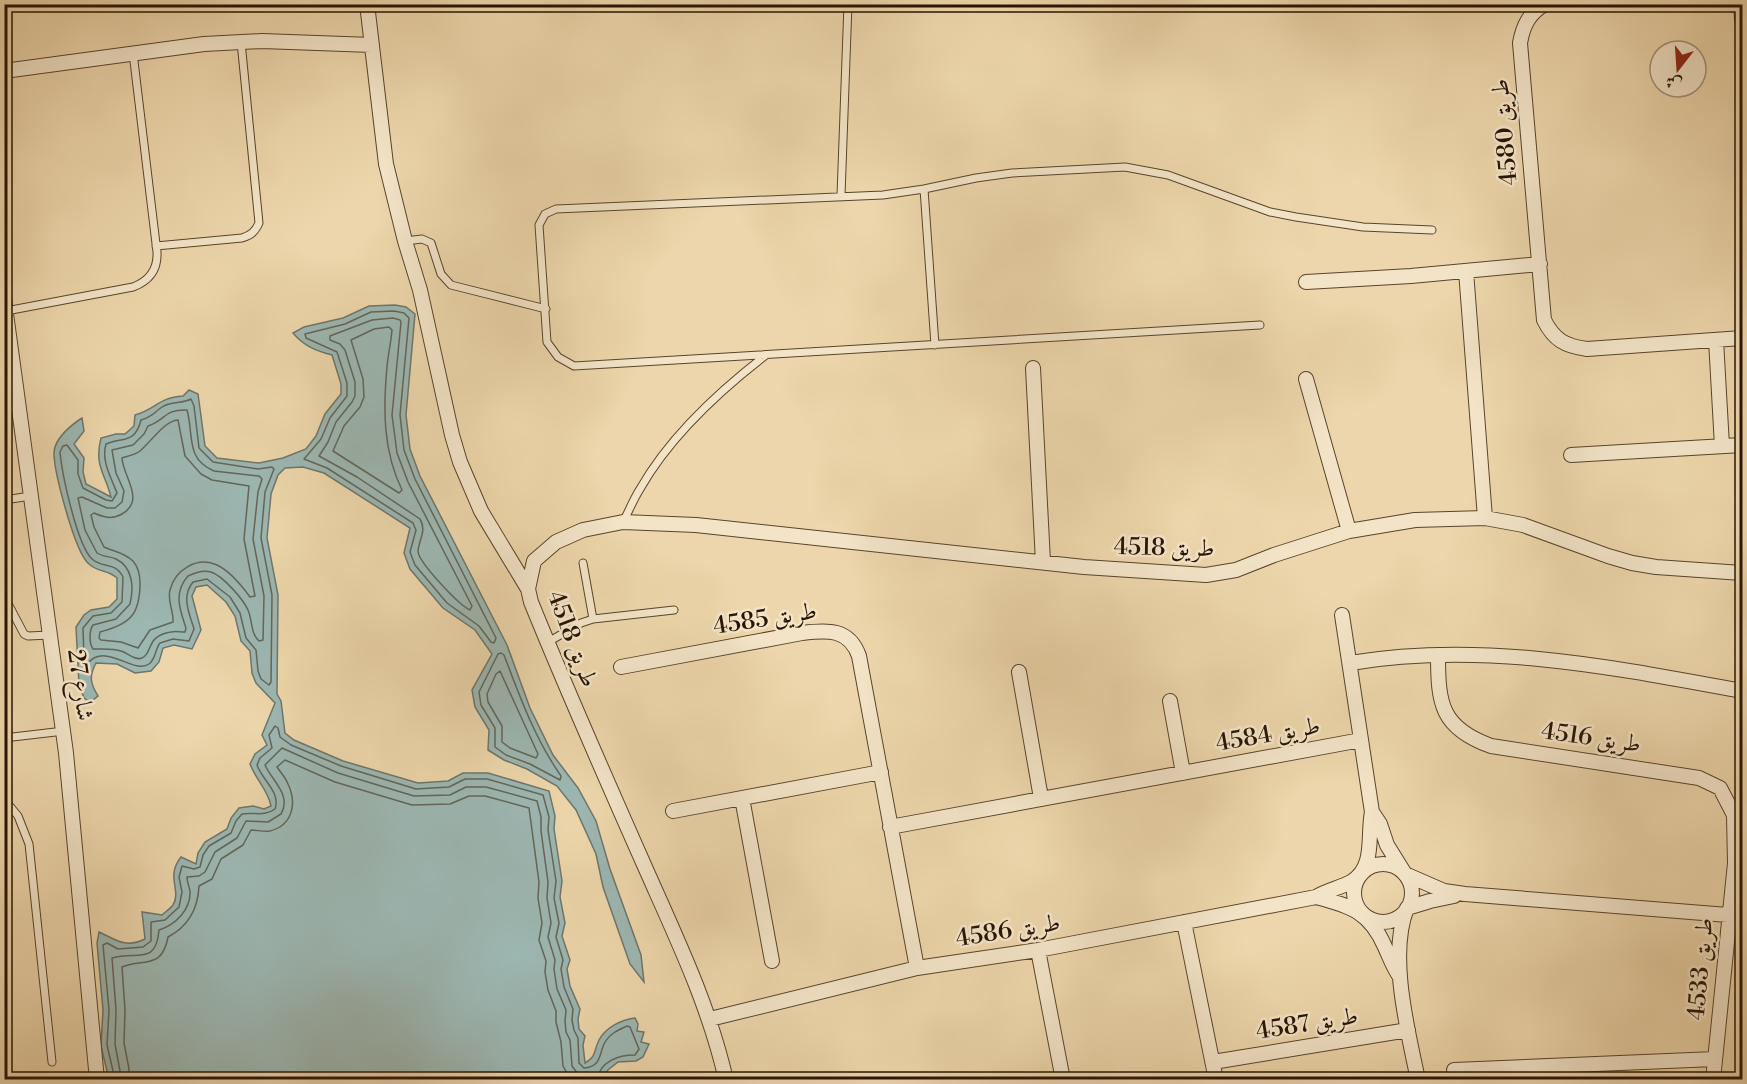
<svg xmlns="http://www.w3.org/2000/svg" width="1747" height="1084" font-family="'Libre Bodoni',Amiri,serif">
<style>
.water{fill:#9cb7b2;stroke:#6e766b;stroke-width:1.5}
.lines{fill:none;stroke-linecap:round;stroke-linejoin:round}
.shore{stroke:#626659;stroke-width:1.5}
.service-casing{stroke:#59442b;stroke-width:9}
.minor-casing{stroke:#59442b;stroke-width:16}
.service{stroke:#f3e4c8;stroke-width:7}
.minor{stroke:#f3e4c8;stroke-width:14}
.labels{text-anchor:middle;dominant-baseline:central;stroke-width:5;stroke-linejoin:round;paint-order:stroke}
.street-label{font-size:24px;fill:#281400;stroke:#f3e4c8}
</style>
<rect width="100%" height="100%" fill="#edd6ab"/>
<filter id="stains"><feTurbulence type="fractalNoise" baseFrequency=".00333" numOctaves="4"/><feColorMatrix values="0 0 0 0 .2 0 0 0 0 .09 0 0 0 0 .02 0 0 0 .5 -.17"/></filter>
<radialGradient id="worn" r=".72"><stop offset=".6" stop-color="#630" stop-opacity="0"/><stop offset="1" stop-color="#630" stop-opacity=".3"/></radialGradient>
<path class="water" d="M395,305L406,307L415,314L406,415L410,449L420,476L507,645L530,708L553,755L578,788L596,821L610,869L641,955L644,982L630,964L603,887L596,854L576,810L557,786L527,769L504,760L488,750L489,730L475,707L472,690L492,654L475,630L443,608L410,569L404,553L410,528L324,473L303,467L285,468L278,475L271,494L267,538L278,595L277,694L281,701L285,733L294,740L343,761L418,783L448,781L463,773H488L549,791L555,816L554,829L562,881L560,897L565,923L562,936L570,960L567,969L570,986L580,1009L578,1019L579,1029L585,1036L583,1045L585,1063C597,1056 593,1052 599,1040C606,1027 621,1020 635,1018L638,1024L637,1031L644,1032L641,1042L649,1044L643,1057L636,1061L618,1062L608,1070L601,1079H104L107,1071L101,1046L103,1010L97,943L99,932C115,939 125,949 145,939L142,912L162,915C165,912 170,909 173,905C182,890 165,877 181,857L196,864L198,853L205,842L227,829L231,818L239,808L253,806L264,809L271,806C268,790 256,780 250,764L255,754L267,745L262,735L275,703L256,683L252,673L250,651L241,641L235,616L226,602L207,585L196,587L192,596L201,630L192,649L174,645L163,648L159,662L151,671L135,673L117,664L96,663C89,676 90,683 98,696L90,702L84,698L79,684L76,627L84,615L91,610L109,607L117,599V578C107,569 99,573 89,564C75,553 54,472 54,453C54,439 71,425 82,418L84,431L74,444L84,458L83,472L86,484L111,497C105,473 94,466 101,438L116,434H125L134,426L135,415C157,409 157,398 183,396L189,390L198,394L205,446L217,458L259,463L283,458L306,449L316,436L325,414L341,394V384L332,355C316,351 304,346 293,333L304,327L343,318L369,306Z"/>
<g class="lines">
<path class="shore" d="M394,311L404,313L409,318L400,415L404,450L415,479L496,638L494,643L491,642L479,626L447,603L415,565L410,552L416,530L413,523L327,468L304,459L321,439L330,418L347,396V383L337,352L306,338L305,334L345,324L371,312Z
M393,318L400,320L401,322L392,415L397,453L408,482L472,606L470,610C459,605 418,562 418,551C419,539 427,531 420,519L357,477L319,456L328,442L336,422L352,402L355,396V382L345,350L340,344L330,340V336L372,320Z
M374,329L389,327L392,330C391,342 388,355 387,367C383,410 383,451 402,490L399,493L333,451L344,426L360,407L364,397L363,379L351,340Z
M191,399L194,406L199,448L213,462L258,469L272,467L274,469L265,492L261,538L272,595L271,682L269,685L261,679L258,671L256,650L246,638L240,613L230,597L207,579L193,582C181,597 189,612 194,629L189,641L173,639L160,643C155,649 156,659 149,664C134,675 106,642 88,663L84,660L83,628L93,616L111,613L122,602L123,577C115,561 103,569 92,559C77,545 62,474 60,452L63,446L67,445L78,460V474L83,488L106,500L112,501L117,493C111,477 101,461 106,444C123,437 135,444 141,420C154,416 153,413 162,407C171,401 182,404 191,399Z
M187,410C194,434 185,459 214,471L259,476L262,479L258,492L253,539L264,596L263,640L259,641C250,632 253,622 248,610C243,599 223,576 211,572C204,570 194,573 188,576C173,593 180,610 186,628L185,632C180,632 175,631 171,632C145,636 153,654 142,658C135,661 128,653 121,651C113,648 102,649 93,649C89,643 89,631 93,625L116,619L130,604C134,588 133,567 116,559C109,556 103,557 97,553L85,530L78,498L82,497L107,508H115L122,502L124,491L116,473L112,450L133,445L144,434L148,426C166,420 164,409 187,410Z
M178,420L185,456L201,474L212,480L249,486L244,539L255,596L250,597C242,586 230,571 217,565C197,556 175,570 170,590C167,601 174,612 173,622L150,630L138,648L121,642L101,640L99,638L100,632C130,624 140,615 140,583C140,575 139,568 133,561C123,552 115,552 104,547L94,527L91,515L94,513C103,517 112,520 122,514C146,500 123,477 122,458C128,456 135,455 140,451C151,442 164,421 178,420Z
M501,653L504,655C520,697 535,739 561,776L560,780L530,764L506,755L495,747V728L481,705L479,692L498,654Z
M500,671L538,754L536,758L510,748L502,742V726L488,702L487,694L496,674Z
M110,1080L113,1071L107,1045L109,1010L103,945L107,943L118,949L143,947L151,941V922L165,920L179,907L182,892L179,877L182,866L194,869L200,867L203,855L209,846L231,833L236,821L242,814C255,812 264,817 275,809C281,792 262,780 257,765L260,758L272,748L269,735L275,726L278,728L280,737L291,745L341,766L416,789L449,787L465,779H487L543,795L549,817L548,830L556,881L554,898L559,923L556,937L563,960L561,969L564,987L573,1009L572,1020L574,1030L578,1038L579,1063L584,1068C601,1067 599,1055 604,1044C609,1034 618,1030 627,1026L630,1027L639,1049L635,1055C619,1055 600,1061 597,1080
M118,1080L120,1071L115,1044L116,1010L112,958C136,950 156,967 159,930C175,925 191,910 190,891C189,886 187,882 187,877L199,876L205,872L215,852L237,838L246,821L268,822L281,814C292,795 272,781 265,765L282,748L338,773L414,796L450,795L466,787H486L537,801L541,817V831L548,882L547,898L551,923L548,937L555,960L554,969L557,989L566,1010L565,1021L566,1032L570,1040L572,1066L578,1074L588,1076L589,1080
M128,1080L129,1069L124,1043L125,1010L122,967C144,958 162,970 168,937C189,926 198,909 199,886L212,879L221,859L243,845L251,830C257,830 264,832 270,831C293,825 297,803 288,784C286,778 281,773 277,767L285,760L335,782L412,805L450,804L469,796H485L529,808L539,882L538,898L542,923L539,940L546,961L545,972L548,990L556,1011V1022L561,1042L563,1066L571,1080"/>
<g class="service-casing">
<path id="service" d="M924,189L935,345
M841,195L848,4
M405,241L422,239L431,243L441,274L451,285L546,309
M156,246L242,238C251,235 255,232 259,223L241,42
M6,311L133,287C149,281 158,270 157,252L133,53
M1260,325L574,366L558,357L547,342L539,225L545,214L556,209L883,195L924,189L976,178L1012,173L1125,167L1168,175L1270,212L1296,217L1363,227L1432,230
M4,500L31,496
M623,522C629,511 633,500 640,489C670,436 718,392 766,355
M583,563L593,619
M4,596L24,634L28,636L50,635
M548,642L581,623L593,619L674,610
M4,738L64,731
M4,799L18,816L29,844L52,1062"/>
</g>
<g class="minor-casing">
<path id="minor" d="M367,4L386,164L405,241L420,290L452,435L460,462L481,511L528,589
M1545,4C1529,13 1523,26 1520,43L1544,320C1554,340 1565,346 1587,349L1742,338
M1741,4L1742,19
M4,71L204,44L262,41L372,45
M1466,271L1485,518
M1306,282L1411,276L1540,264
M4,299L66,753L97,1080
M1716,340L1722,446
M1033,368L1043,562
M1306,379L1349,531
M1571,455L1742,445
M1438,655C1438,704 1441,728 1491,746L1699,778L1720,788L1734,815L1735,863L1713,1080
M1350,663C1483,641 1612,667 1742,691
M621,667L802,633C827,630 849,628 859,656L917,968
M1019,672L1041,798
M1170,701L1183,773
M742,798L772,961
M673,811L881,772
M1372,812L1380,824L1387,845L1405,874L1444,891L1465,894L1728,915
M890,827L1361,740
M1354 893a29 29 0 1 1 58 0a29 29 0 1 1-58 0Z
M1316,897C1351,906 1370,912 1385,947C1390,958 1393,967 1400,977
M1184,922L1216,1080
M1038,950L1063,1080
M710,1019L917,968L1038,950L1316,897C1327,890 1340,888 1351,882C1376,867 1367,836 1372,812L1342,615
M1213,1062L1408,1030
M1454,1070L1715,1059
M726,1080C709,1005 676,937 645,867C606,779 567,691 531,602L528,589L534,561L556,542L583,530L623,522L696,525L1084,567L1206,575L1236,570L1274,555L1349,531L1415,520L1485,518L1523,525L1608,556L1632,563L1656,567L1742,573
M1418,1080C1408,1031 1388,955 1407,908L1430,901L1454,896"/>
</g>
<use href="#service" class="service"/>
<use href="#minor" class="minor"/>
</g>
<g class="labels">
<g class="street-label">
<text transform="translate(1505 132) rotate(-95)">طريق 4580</text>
<text transform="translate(1164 548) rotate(1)">طريق 4518</text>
<text transform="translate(765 619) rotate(-9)">طريق 4585</text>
<text transform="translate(572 639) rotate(69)">طريق 4518</text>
<text transform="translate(80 685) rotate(82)">شارع 27</text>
<text transform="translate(1268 735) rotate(-10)">طريق 4584</text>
<text transform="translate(1591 738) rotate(8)">طريق 4516</text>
<text transform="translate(1008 931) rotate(-9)">طريق 4586</text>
<text transform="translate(1701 969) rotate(-85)">طريق 4533</text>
<text transform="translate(1307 1024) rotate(-9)">طريق 4587</text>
</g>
</g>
<rect width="1747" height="1084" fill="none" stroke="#edd6ab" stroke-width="24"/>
<rect x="6" y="6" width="1735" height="1072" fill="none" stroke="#281400" stroke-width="3"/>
<rect x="12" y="12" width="1723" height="1060" fill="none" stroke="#281400" stroke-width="1.5"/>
<g transform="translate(1678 69) rotate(197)"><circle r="28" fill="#f3e4c8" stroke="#a29178" stroke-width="1.5"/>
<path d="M0-4.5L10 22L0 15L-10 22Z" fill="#8f2418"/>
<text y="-9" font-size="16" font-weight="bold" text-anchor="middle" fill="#281400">ش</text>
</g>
<rect width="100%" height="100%" filter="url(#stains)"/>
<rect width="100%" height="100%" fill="url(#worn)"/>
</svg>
